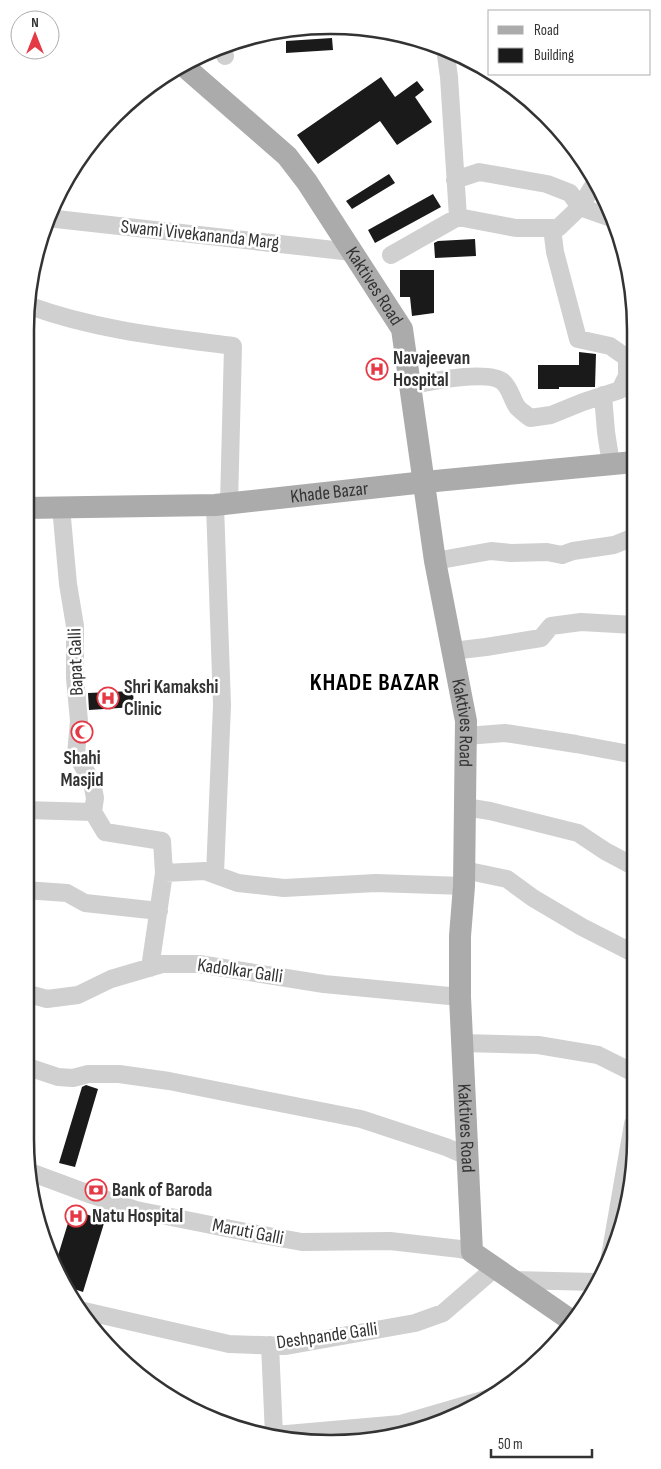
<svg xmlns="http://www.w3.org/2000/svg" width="661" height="1469" font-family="'Sofia Sans Condensed',sans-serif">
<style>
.building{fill:#1a1a1a}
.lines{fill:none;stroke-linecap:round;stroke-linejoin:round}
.minor{stroke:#d0d0d0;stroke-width:18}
.major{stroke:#ababab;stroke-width:22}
.labels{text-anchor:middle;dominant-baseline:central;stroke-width:5;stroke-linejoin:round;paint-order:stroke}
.street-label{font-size:19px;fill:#333;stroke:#fff}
.poi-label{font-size:19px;font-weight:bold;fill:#333;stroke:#fff;text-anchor:start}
.district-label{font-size:24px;font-weight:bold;letter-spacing:1px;fill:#000;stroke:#fff}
.rim{fill:none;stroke:#333;stroke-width:2.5}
</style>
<rect width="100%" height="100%" fill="#fff"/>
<path class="building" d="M332,38L333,50L286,53V41Z
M381,77L395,97L417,81L424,90L415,97L432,122L397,145L380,121L318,164L297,135Z
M389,174L395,183L352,209L346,201Z
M433,194L441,207L375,243L368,230Z
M475,239L476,256L435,258L434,243L438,241Z
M400,270H434V313L412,316L410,297H400Z
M579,352L596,354L595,387H559V389H538V365H579Z
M133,691L134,707L89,710L88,693Z
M86,1085L98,1089L75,1167L59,1163L82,1087Z
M72,1210L105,1220L83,1292L71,1288L56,1262Z"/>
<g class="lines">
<path class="minor" d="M222,47L225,56
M455,180L479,172L547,184L570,193L580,207L595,183
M458,217L516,228H558L580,207L614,219
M47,218L352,252
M391,255L458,217L449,77L445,48
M30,306C96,330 164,337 233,346L229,504
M409,386C427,382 489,369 503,382C511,389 512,401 518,408C522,412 527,415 530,418L551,415L583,402L620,390L627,376V358L610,346L578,339L555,252L552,228
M603,395L606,432L611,464
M61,507L68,584L75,626V678L79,721L76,754L92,782L95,798L93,812
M435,561L491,551L511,553L547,552L562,555L573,551L614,545L629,539H634
M452,651L486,647L541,638L551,626L581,622L634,625
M466,736L505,733L576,744L635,755
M465,807L490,811L578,833L605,851L635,867
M25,810L93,812L105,832L162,841L164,873
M464,870L507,879L533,898L582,927L635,954
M215,874L222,705L215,505
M25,890L67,893L85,903L159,911
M150,968L164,873L205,871L238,883L284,888L376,883L464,886
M25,993L47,999L78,995L111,979L162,964H199L324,984L460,997
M462,1043L538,1045L598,1055L636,1074
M25,1066L58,1077L73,1078L88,1074H119L169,1081L361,1119L446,1147L467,1156
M30,1172L92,1195L136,1210L246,1232L302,1242L390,1241L460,1249L472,1252
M609,1262L633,1124L636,1120
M513,1280L596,1282
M84,1311L229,1344L286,1346L415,1323L443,1313L495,1268
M270,1345L274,1435
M264,1436L401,1424L490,1398"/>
<g class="major">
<path id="s1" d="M185,67L287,156L307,182L402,329L435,561L466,721L464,886L460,936V997L472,1252L572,1321"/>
<path id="s2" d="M25,508L215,505L425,482L634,462"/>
</g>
</g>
<defs>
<g id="hospital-ring" transform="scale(1.125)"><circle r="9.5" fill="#fff" stroke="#e63946" stroke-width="1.5"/><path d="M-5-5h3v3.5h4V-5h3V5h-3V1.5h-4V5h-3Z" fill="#e63946"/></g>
<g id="mosque-ring" transform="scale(1.125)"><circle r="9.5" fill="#fff" stroke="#e63946" stroke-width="1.5"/><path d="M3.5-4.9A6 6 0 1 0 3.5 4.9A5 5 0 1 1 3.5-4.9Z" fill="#e63946"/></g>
<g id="bank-ring" transform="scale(1.125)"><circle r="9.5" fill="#fff" stroke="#e63946" stroke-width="1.5"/><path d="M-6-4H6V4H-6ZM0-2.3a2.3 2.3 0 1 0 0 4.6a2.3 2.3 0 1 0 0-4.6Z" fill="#e63946"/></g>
</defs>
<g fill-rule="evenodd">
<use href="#hospital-ring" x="377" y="369"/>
<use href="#hospital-ring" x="108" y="698"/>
<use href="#mosque-ring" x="82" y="732"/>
<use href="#bank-ring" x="96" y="1190"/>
<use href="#hospital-ring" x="76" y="1216"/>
</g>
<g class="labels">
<g class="street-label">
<text transform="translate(200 235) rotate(6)">Swami Vivekananda Marg</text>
<text stroke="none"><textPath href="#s1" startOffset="292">Kaktives Road</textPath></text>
<text stroke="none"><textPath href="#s2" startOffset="305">Khade Bazar</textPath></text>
<text transform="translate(76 662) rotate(-92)">Bapat Galli</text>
<text stroke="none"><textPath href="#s1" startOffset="742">Kaktives Road</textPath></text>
<text transform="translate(240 971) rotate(8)">Kadolkar Galli</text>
<text stroke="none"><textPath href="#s1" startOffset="1148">Kaktives Road</textPath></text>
<text transform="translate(248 1232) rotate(11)">Maruti Galli</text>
<text transform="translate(327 1336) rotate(-8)">Deshpande Galli</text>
</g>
<g class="poi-label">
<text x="393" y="358">Navajeevan<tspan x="393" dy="22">Hospital</tspan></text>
<text x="124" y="687">Shri Kamakshi<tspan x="124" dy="22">Clinic</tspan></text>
<text x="82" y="758" text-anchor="middle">Shahi<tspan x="82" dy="22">Masjid</tspan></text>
<text x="112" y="1190">Bank of Baroda</text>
<text x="92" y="1216">Natu Hospital</text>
</g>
<g class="district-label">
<text x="375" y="682">KHADE BAZAR</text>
</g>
</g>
<path d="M0 0H661V1469H0ZM330 34H331A296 296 0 0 1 627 330V1139A296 296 0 0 1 331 1435H330A296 296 0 0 1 34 1139V330A296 296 0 0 1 330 34Z" fill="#fff" fill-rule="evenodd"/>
<path class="rim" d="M330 34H331A296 296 0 0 1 627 330V1139A296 296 0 0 1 331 1435H330A296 296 0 0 1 34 1139V330A296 296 0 0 1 330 34Z"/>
<rect x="488" y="10" width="162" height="65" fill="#ffffff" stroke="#adadad"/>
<rect x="498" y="26" width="25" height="8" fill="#ababab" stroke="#adadad"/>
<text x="534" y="35" font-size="15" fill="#333333">Road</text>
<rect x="498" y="48" width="25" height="15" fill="#1a1a1a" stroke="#adadad"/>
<text x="534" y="60" font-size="15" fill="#333333">Building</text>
<g transform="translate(35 35)"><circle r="24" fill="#ffffff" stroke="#adadad"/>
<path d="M0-4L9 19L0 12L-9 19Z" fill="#e63946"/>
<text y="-8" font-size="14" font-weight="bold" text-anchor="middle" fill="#333333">N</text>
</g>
<path d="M491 1449v8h101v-8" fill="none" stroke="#333333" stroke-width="2.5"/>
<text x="498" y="1449" font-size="15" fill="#333333" stroke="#ffffff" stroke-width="4" paint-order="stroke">50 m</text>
</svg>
